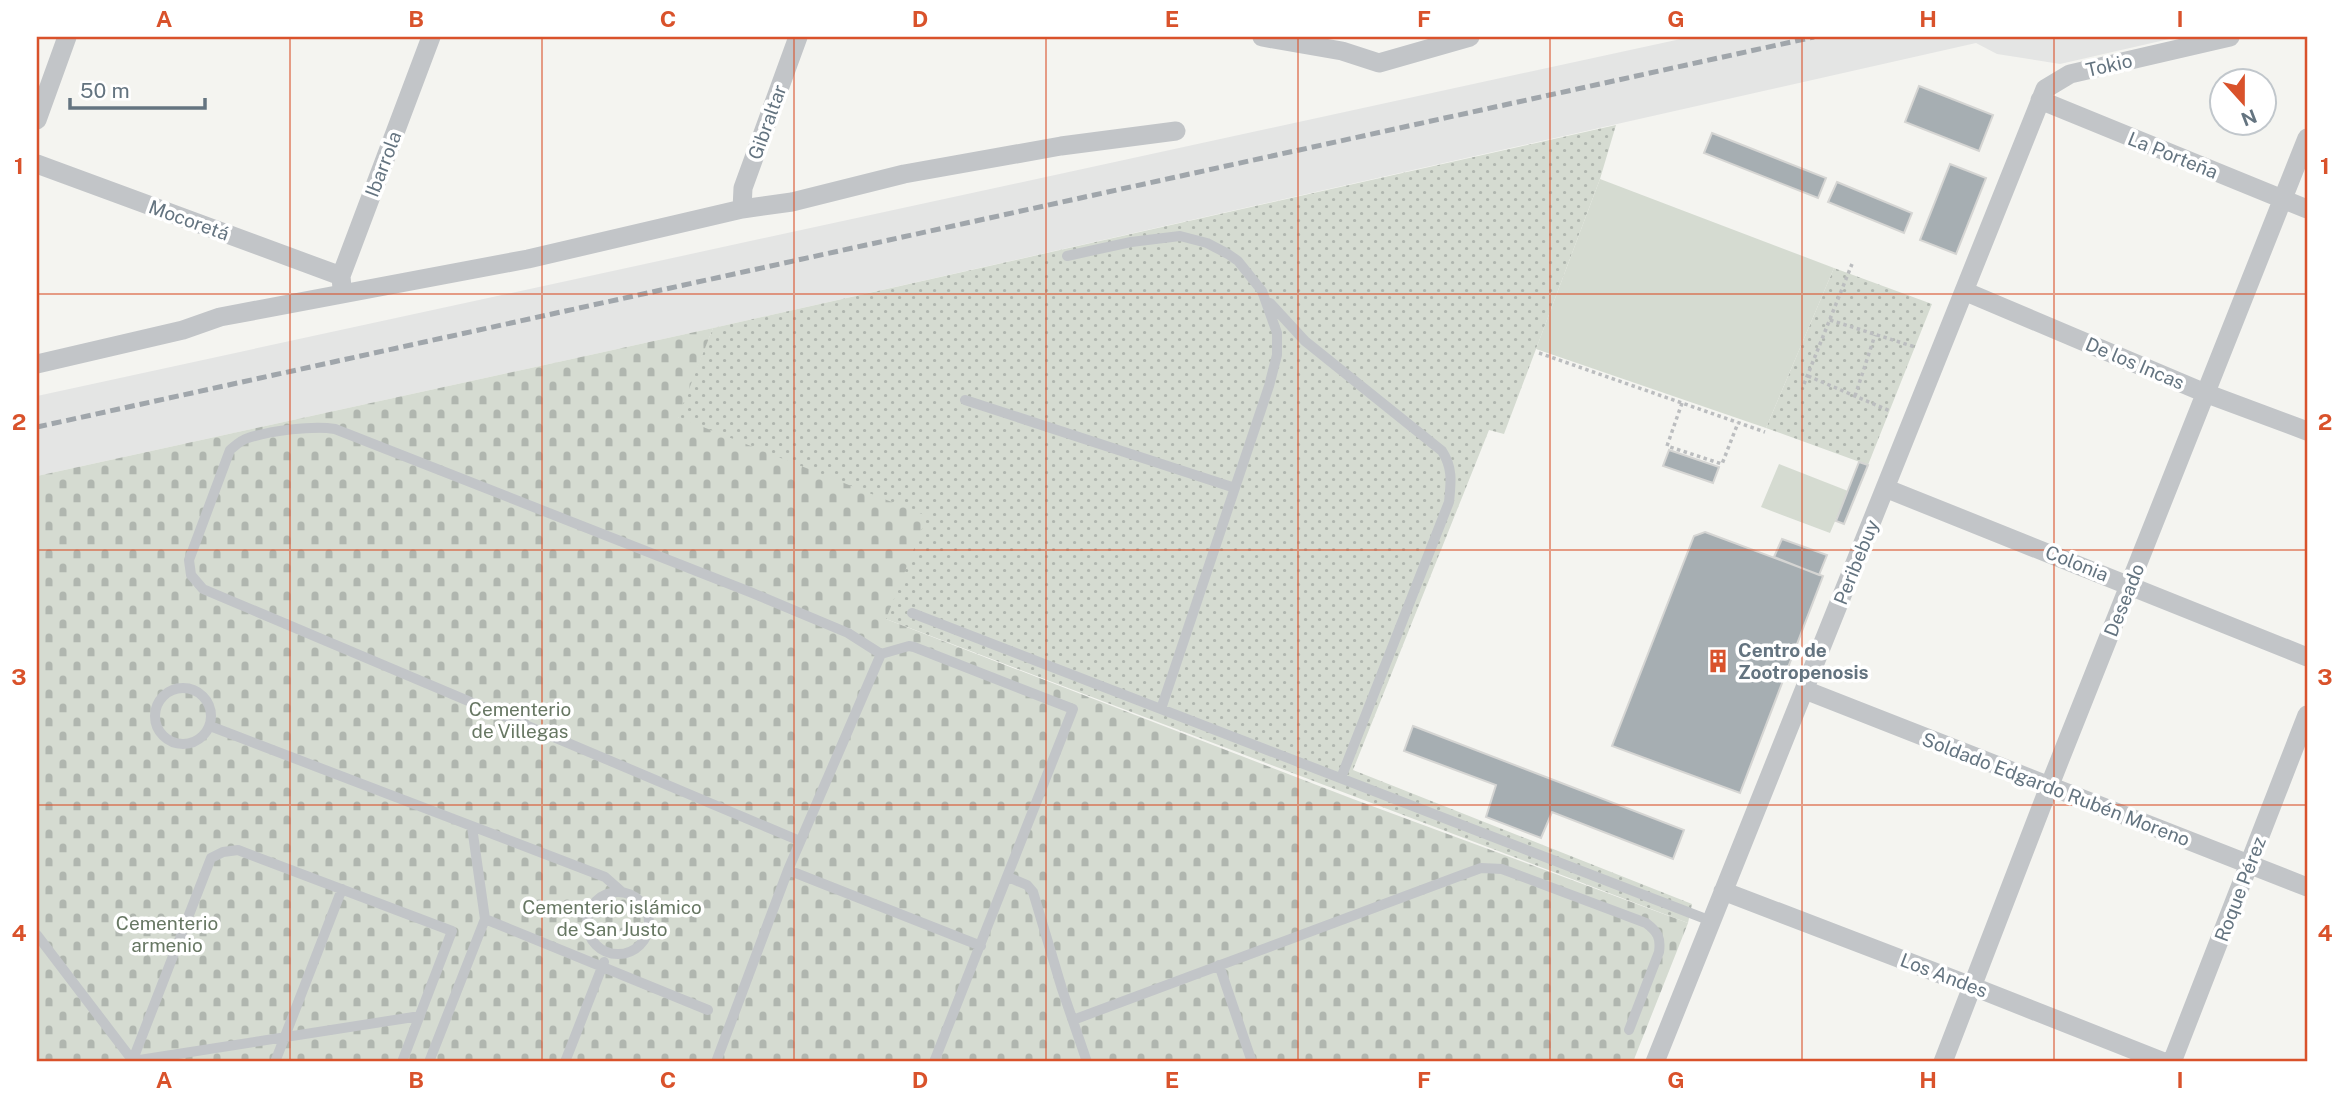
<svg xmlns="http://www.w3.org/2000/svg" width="2344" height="1099" font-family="'Public Sans',sans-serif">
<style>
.built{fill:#e4e5e4}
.grass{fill:url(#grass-dots)}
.cemetery{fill:url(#cemetery-stones)}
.pitch{fill:#d5dbd1}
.building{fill:#a6aeb2;stroke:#d5d5d3;stroke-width:2}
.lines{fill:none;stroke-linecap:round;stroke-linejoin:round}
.path{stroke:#bbbdbf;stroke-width:3.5;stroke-dasharray:3.5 3.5;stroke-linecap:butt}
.service{stroke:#c2c5c8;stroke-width:10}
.minor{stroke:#c2c5c8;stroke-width:19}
.rail{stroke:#a0a6ab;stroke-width:5;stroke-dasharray:10 5;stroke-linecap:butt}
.grid{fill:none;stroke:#d9522b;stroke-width:2;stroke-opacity:0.55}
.labels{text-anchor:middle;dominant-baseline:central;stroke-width:7;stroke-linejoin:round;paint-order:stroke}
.street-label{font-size:19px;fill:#647480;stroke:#fff}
.poi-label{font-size:19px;font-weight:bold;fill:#647480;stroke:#fff;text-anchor:start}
.park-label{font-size:19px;fill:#677763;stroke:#fff}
.neatline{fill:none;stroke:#d9522b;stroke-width:2.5}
.grid-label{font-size:23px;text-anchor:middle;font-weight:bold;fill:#d9522b}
</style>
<defs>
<pattern id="grass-dots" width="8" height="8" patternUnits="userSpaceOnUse" patternTransform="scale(1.75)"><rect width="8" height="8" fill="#d5dbd1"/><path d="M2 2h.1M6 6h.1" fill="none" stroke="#b0b6af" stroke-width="1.8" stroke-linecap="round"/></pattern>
<pattern id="cemetery-stones" width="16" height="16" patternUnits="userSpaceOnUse" patternTransform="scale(1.75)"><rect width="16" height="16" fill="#d5dbd1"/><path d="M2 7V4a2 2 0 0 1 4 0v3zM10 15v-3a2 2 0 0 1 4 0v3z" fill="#b0b6af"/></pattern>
</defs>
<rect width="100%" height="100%" fill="#f4f4f0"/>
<path class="built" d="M1690,37H2178L2060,64L1997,54L1976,43L713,328L37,476V396Z"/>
<path class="grass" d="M1616,125L1600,179L1504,434L1489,430L1353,770L1692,904L1688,923L886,619L677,416L713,328Z
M1834,268L1932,304L1868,465L1766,428Z"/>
<path class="cemetery" d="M713,328L678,417L927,516L886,619L1353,799L1688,923L1633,1062H37V476Z"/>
<path class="pitch" d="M1600,179L1834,268L1766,428L1536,349Z
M1779,464L1848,491L1830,533L1761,507Z"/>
<path class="building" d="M1919,86L1993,115L1979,151L1905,122Z
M1712,133L1826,178L1818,198L1704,153Z
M1950,164L1986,178L1956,254L1920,240Z
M1837,182L1912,213L1904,233L1828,202Z
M1669,450L1719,467L1713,483L1663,466Z
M1859,462L1868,465L1844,524L1836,521Z
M1705,532L1823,576L1740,793L1612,746L1694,536Z
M1782,539L1827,555L1819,575L1774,557Z
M1413,726L1684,830L1673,859L1552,812L1541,838L1486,817L1496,785L1404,751Z"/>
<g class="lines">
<path class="path" d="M1830,320L1915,347
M1539,353L1765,432
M1808,376L1890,411
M1804,384L1852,264
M1855,396L1875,335
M1682,403L1667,446L1722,464L1738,423"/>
<path class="service" d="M1067,256L1131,242L1180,236L1207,243L1228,254L1238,261L1262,291L1277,333V355L1269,386L1161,709
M1270,303L1305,341L1442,451C1453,468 1451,482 1449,502L1341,778
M965,400L1235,488
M912,613L1711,921
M155 716a28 28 0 1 1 56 0a28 28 0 1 1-56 0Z
M210,726L605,877L622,892
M472,827L485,919L708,1010
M800,841L203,589L191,575L189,560L230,450C236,445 241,440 248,438C270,431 313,425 335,429L750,592L848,633L881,654L909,646L914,647L1073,709L934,1062
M788,870L981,946
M1008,877L1027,885L1033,892L1062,989L1087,1062
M587 923a31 31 0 1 1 62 0a31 31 0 1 1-62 0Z
M37,935L133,1061
M1219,965L1252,1062
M1073,1020L1470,872L1481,868L1502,869L1646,923C1658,932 1661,938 1659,952L1629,1030
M133,1061L420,1016
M132,1062L211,858L223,852L238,850L452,931L402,1062
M275,1062L342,889
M429,1062L485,919
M565,1062L604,962
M716,1062L788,870L881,654"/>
<path class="minor" d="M1262,37L1342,51L1379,63L1470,37
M2040,100L2307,209
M37,120L67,37
M37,164L341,276
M742,209L743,188L798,37
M342,289L341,276L431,37
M1964,291L2205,393L2307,431
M37,364L183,330L220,317L528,259L742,209L792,202L904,174L1061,146L1176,131
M1885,488L2307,657
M1805,690L2307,887
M1723,891L1974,987L2164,1062
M1655,1062L2045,89L2070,74L2230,37
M1943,1062L2049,787L2307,138
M2172,1062L2307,715"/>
<path class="rail" d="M37,427L1814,37"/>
</g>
<path class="grid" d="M290,37V1062M542,37V1062M794,37V1062M1046,37V1062M1298,37V1062M1550,37V1062M1802,37V1062M2054,37V1062M37,294H2307M37,550H2307M37,805H2307"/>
<defs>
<g id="building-bare" transform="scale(1.89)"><path d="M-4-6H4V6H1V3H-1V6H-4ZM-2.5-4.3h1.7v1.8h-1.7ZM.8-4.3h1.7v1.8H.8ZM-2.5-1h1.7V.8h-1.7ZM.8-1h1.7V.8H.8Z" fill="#d9522b" stroke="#fff" stroke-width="2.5" paint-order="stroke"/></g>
</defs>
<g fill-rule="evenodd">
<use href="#building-bare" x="1718" y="661"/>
</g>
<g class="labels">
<g class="street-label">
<text transform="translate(2109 65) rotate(-13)">Tokio</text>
<text transform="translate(767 122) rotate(-70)">Gibraltar</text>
<text transform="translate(2173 155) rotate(22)">La Porteña</text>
<text transform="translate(383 164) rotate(-69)">Ibarrola</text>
<text transform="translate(189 220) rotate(20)">Mocoretá</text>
<text transform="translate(2135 363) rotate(23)">De los Incas</text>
<text transform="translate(1856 562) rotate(-68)">Peribebuy</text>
<text transform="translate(2077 563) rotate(22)">Colonia</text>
<text transform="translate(2124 600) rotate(-68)">Deseado</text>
<text transform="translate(2056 789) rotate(21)">Soldado Edgardo Rubén Moreno</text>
<text transform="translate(2240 889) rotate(-69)">Roque Pérez</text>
<text transform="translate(1944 975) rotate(21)">Los Andes</text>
</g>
<g class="poi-label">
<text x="1738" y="650">Centro de<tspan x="1738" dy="22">Zootropenosis</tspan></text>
</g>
<g class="park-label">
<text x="520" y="709">Cementerio<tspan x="520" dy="22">de Villegas</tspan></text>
<text x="612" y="907">Cementerio islámico<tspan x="612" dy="22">de San Justo</tspan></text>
<text x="167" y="923">Cementerio<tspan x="167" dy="22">armenio</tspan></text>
</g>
</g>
<rect width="2344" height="1099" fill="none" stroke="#ffffff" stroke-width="77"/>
<g transform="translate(2243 102) rotate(159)"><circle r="33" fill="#ffffff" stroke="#c1c7cc" stroke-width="2"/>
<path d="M0-5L12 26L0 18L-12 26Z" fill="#d9522b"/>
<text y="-10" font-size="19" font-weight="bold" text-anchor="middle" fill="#647480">N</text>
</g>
<path d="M70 98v10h135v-10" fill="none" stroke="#647480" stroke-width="3.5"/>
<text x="80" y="98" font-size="21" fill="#647480" stroke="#ffffff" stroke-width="5" paint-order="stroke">50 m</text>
<rect x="38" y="38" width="2268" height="1022" class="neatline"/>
<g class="grid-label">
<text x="164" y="27">A</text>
<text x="416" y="27">B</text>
<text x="668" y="27">C</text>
<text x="920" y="27">D</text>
<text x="1172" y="27">E</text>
<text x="1424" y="27">F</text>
<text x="1676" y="27">G</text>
<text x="1928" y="27">H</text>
<text x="2180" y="27">I</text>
<text x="19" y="174">1</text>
<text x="2325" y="174">1</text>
<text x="19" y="430">2</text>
<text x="2325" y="430">2</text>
<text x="19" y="685">3</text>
<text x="2325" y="685">3</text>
<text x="19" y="941">4</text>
<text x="2325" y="941">4</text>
<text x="164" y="1088">A</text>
<text x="416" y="1088">B</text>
<text x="668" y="1088">C</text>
<text x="920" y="1088">D</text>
<text x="1172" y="1088">E</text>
<text x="1424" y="1088">F</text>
<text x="1676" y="1088">G</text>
<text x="1928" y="1088">H</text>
<text x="2180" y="1088">I</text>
</g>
</svg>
